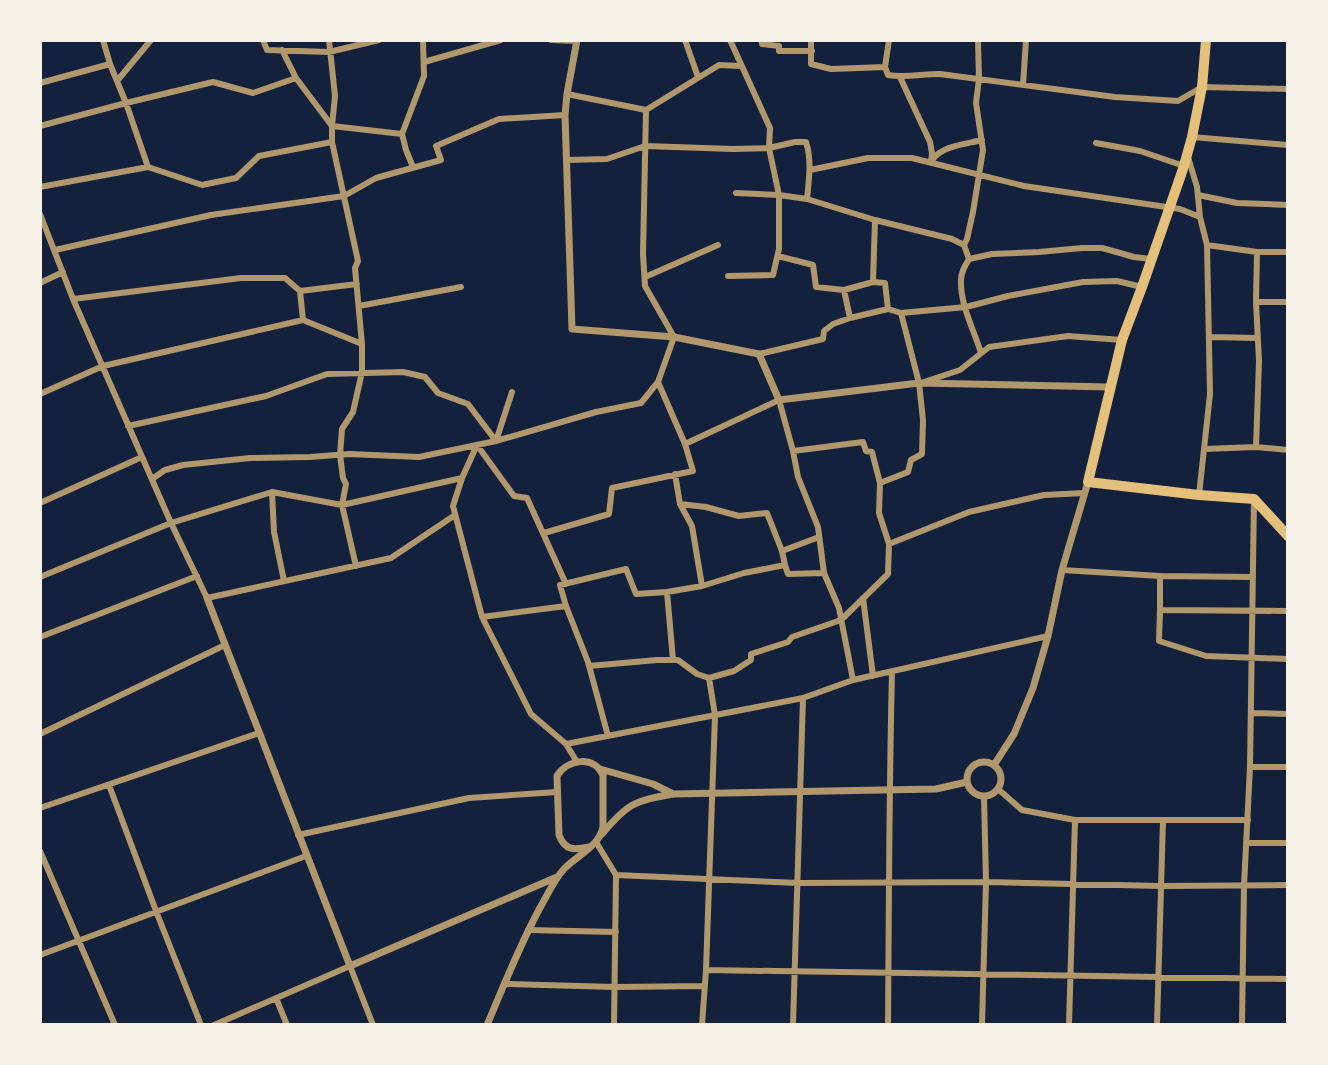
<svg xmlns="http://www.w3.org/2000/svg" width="1328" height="1065" font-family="'Space Grotesk',sans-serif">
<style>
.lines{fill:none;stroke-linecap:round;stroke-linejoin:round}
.minor{stroke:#b1986c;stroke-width:6}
.tertiary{stroke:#b1986c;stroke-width:7}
.primary{stroke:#e5c07b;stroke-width:10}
</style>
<rect width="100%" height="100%" fill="#14213d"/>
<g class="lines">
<path class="minor" d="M103,40L110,64L126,103L148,167L202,185L236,178L259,156L332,142
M263,40L267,50L329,52L379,40
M329,40L335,96L332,126L402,134
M551,40L576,41
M685,40L698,77
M762,40V44L779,46V51H812
M811,40V64L831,69L885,67L888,75C905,78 922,74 940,74L1115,97L1178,101L1202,87L1288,89
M282,50L296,78L332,126V142L358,261L355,268L362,344V372L353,412L342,429L340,455L343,478L346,484L342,505L356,566
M424,62L501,40
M885,67L889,40
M900,77L930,142L932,153L931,162
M117,81L151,40
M40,83L110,64
M1023,85L1026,40
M567,94L646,110L719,65L741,66
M40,126L126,103L213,82L253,93L296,78
M1192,137L1288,145
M1096,143L1140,151L1184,166
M1188,157L1197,187L1200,217L1207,245L1210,394L1199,495
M933,159C942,146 966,144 982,140
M566,160L607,159L645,146L733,149L769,148L795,142H806C812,161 809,179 807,199
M413,167L406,150L402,134L424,76L423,40
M810,170L868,158H912L1024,186L1180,209L1200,217
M40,187L148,167
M736,193L779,195L807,199L875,220L952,239L964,245L969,259
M1198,195L1237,203L1288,205
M40,214L73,299L171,523L207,598L391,558L455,515
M875,220L873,282L885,283L888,309
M964,245L967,239L973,212L983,150L976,103L979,79L978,40
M1207,245L1257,252H1288
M55,250L211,215L344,196L376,178L441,160L436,146L499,119L565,115
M778,256L813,265L816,287L844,290L873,282
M728,276L773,275L779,249V195L769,148L770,128L730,40
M645,277L718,245
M40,283L63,272
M844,290L850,318
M300,291L303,320
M73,299L241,278H285L300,291L357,284
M1256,302H1288
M359,306L461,287
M1210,337L1257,338
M981,353C974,330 960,305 961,280C961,272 965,266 969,259L992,254L1039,252L1082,248H1102L1134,257L1151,259
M759,354L823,339L824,331L833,324L850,318L888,309L901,313L966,307L1008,296L1083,282L1117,281L1142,287
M924,382L960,370L989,347L1068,336L1122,340
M40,394L103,366L303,320L362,344
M128,426L266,396L327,374L403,372L425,377L438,393L468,404L496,441
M496,441L512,392
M685,444L779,400L793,451L798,477L818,527L824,573L839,608L853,680
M1256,447L1259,361L1256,302L1257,252
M1204,449L1256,447L1288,450
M152,479L165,470L183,465L250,458L310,457L349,454L419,457L496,441L596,412L641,403L658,382L674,337L645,286L643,254L646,110
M880,483L908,472L911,460L922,454L923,420L919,383L901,313
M272,492L274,532L284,581
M40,503L142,457
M680,504L692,526L702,586
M544,533L609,514L612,488L693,471L685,444L658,382
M889,544L969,512L1044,495L1085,493
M782,551L819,537
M785,565L788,574L824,573
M1062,570L1160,576V610
M1160,576L1253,577
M40,577L171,523L272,492L342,505L462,478
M566,584L527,498L514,496L477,445L462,478L453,506L482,617L531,714L566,744L577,762
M667,592L673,660
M863,598L873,676
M566,606L560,585L626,569L636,594L667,592L702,586L744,573L785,565L782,551L767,513L739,516L706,507L680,504L675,474
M1288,611L1160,610L1159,641L1206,656L1288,659
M482,617L566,606L588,662L608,736
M40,637L197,576
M589,666L657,660H678L697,674L709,678L734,671L751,660V654L788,642L792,637L841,620L888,574L889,544L879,513L880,483L872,452L866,451L863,442L793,451
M1251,713L1288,714
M40,734L225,645
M566,744L803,698L853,680L1048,636
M1250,767H1288
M109,785L156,911L201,1025
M998,789L1022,810L1075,820H1248
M40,808L259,733
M298,835L469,798L557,792
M596,842L616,875L614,1025
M1246,843H1288
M40,851L115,1025
M616,875L799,883L986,882L1161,886L1288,885
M528,930L616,932
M40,955L306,856
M706,970L1288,979
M504,984L615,987L704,986
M276,998L287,1025
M214,1025L350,966L373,1025
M702,1025L706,970L715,715L709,678
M793,1025L803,698
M888,1025C889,907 889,790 892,673
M982,1025L986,882L984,796
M1069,1025L1075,820
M1157,1025L1163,820
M1242,1025L1244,886L1250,767L1254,499"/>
<path class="tertiary" d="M577,40L567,94L565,115L572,329L674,337L759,354L779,400L919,383L1110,387
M207,598L350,966L557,877
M967 779a17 17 0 1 1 34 0a17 17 0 1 1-34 0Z
M994,765L1014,734L1033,688L1048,636L1062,570L1088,482
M600,769L653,784L673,794
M602,834C628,803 634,801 673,794L936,789L967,782
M487,1025C504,985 520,944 541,906C548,894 554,880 564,869C577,855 599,847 603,827V775C594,755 568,759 557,776L559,835C565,851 574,850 589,847"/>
<path class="primary" d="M1206,40L1202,87L1192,137L1183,169L1142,287L1122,340L1088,482L1199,495L1254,499L1288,536"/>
</g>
<rect width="1328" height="1065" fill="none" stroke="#f6f1e7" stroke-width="84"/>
</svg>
